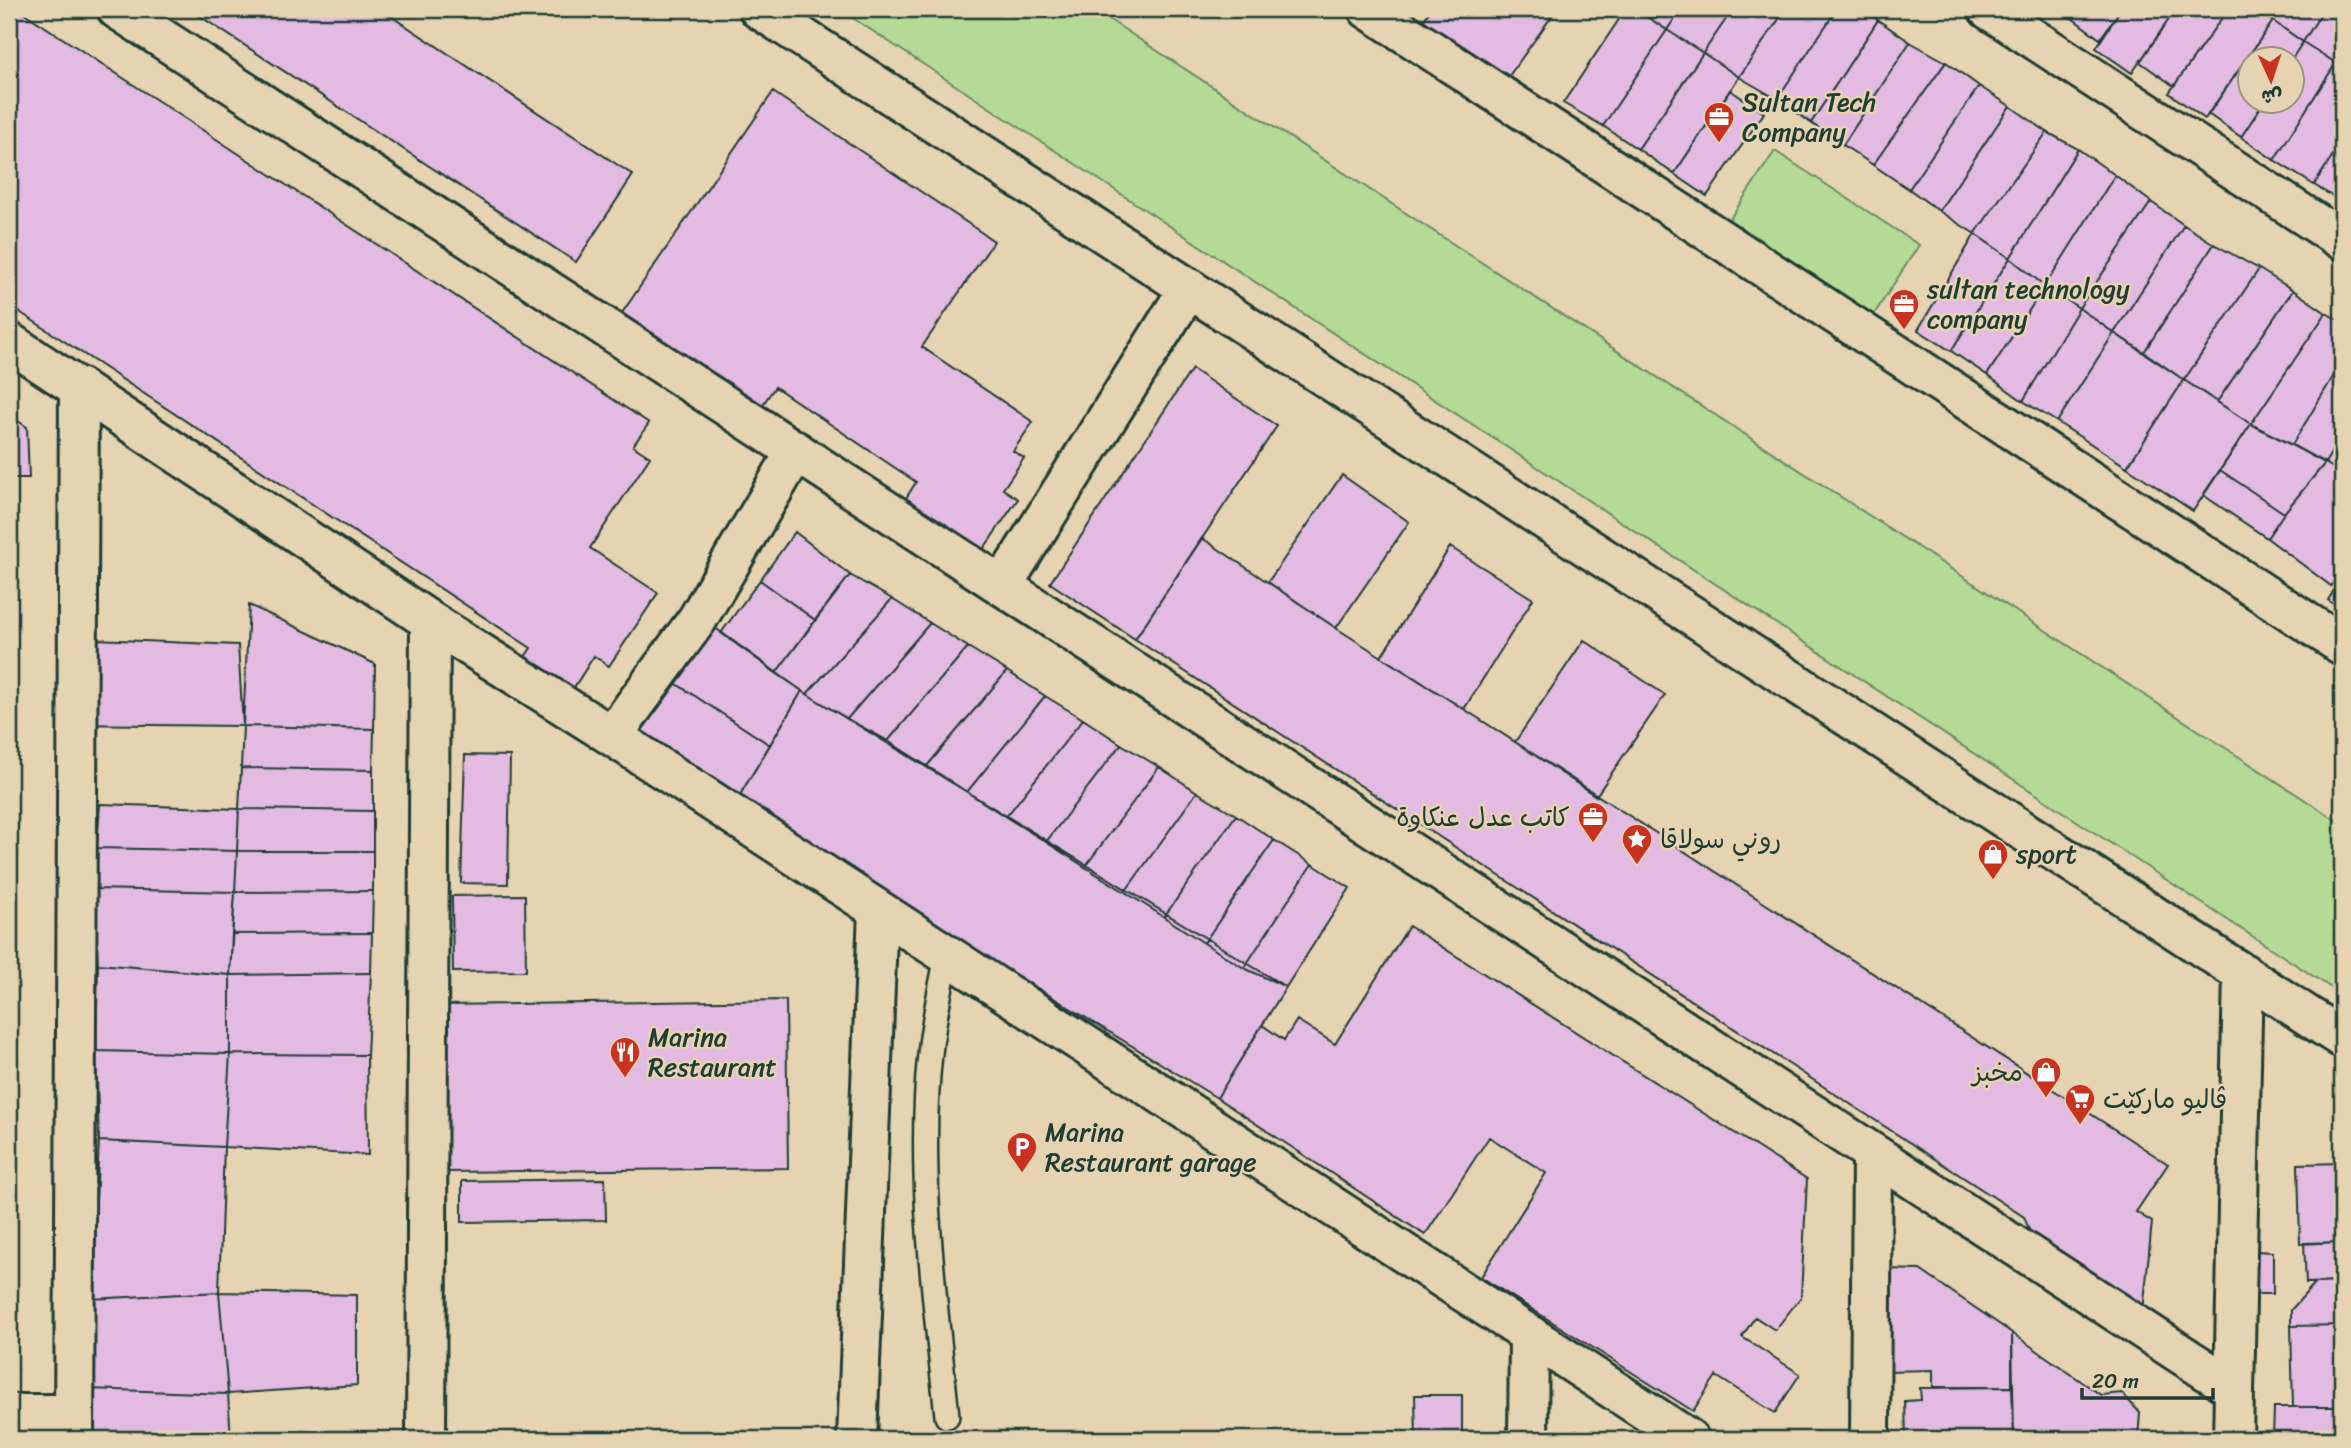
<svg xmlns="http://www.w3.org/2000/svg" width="2351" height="1448" font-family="Sriracha,'Playpen Sans Arabic',sans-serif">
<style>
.green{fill:#b5da96;stroke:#6a8c65;stroke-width:2}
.building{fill:#e3bae1;stroke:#1f3d34;stroke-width:2}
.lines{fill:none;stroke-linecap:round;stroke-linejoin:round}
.service-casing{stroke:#1f3d34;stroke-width:28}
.minor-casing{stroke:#1f3d34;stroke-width:44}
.service{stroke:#e6d3b1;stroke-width:23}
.minor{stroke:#e6d3b1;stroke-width:38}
.labels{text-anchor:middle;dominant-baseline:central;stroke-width:5;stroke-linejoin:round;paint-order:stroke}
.poi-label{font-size:26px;fill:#1f3d34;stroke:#e6d3b1;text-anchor:start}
</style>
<rect width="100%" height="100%" fill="#e6d3b1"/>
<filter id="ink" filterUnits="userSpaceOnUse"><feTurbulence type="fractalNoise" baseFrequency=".0143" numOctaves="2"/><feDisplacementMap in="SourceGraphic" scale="14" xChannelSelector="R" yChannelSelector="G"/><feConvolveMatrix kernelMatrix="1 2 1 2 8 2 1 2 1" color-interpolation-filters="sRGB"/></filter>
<g filter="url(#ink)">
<path class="green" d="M839,9H1093L2342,824V995Z
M1775,151L1919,245L1858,339L1713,244Z"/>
<path class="building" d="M9,9H18L649,423L633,446L650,457L590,548L658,593L609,666L594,656L571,692L523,660L531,648L9,305Z
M189,9H380L633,175L576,262Z
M1431,9H1557L1506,80L1420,26Z
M1626,9H1635L1667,30L1603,126L1563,103Z
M1635,9H1681L1667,30Z
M1681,9H1733L1703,53L1667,30Z
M1733,9H1786L1739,77L1703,53Z
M1786,9H1837L1777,99L1739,77Z
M1837,9H1860L1878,20L1811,123L1777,99Z
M2058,9H2078L2072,18Z
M2078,9H2121L2100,39L2072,18Z
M2121,9H2176L2132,73L2096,48Z
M2176,9H2228L2174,86L2140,62Z
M2228,9H2255L2273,21L2205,119L2169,93Z
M2255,9H2280L2273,21Z
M2280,9H2324L2303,42L2273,21Z
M2324,9H2342V53L2336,63L2303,42Z
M1878,20L1910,42L1843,145L1811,123Z
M2273,21L2303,42L2291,60H2250V102H2264L2241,137L2208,114Z
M1667,30L1703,53L1638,149L1603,126Z
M1910,42L1946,62L1873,165L1843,145Z
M2303,42L2336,63L2274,160L2241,137L2264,102H2292L2291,60Z
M1703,53L1739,77L1674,174L1638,149Z
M1946,62L1979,86L1909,189L1873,165Z
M2336,63L2342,67V141L2314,185L2274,160Z
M1979,86L2010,106L1939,211L1909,189Z
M1730,90L1764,113L1707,196L1674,174Z
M773,92L994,241L922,347L1033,422L1013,451L1024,458L1003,489L1018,499L980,554L903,503L916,482L775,387L761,407L622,313Z
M2010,106L2047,132L1975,234L1939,211Z
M2047,132L2078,149L2010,258L1975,234Z
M2342,141V202L2314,185Z
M2078,149L2115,175L2045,286L2010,258Z
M2115,175L2151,202L2079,308L2045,286Z
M2151,202L2184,225L2114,333L2079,308Z
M2184,225L2214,244L2144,352L2114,333Z
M1975,234L2010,258L1951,351L1918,330Z
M2214,244L2259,269L2184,380L2144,352Z
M2010,258L2045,286L1987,375L1951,351Z
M2259,269L2293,290L2217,402L2184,380Z
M2045,286L2079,308L2023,401L1987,375Z
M2293,290L2326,313L2251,424L2217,402Z
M2079,308L2114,333L2057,422L2023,401Z
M2326,313L2342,322V362L2292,445L2251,424Z
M2114,333L2184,380L2127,467L2057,422Z
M2342,362V435L2325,463L2292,445Z
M1192,369L1277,426L1135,639L1050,583Z
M2184,380L2251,424L2193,511L2127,467Z
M9,415L27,427L29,478H9V519Z
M2251,424L2325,463L2284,513L2220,470Z
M2342,435V473L2325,463Z
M2325,463L2342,473V569L2331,586L2267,538L2284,513Z
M2220,470L2284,513L2267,538L2203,495Z
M1342,475L1409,522L1336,628L1268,582Z
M795,532L850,575L815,620L760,580Z
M1202,538L1336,628L1464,709L2168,1164L2136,1212L2152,1222L2143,1312L2032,1237L2024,1217L1135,639Z
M1450,547L1533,599L1464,709L1381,657Z
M9,563H10V613H9Z
M850,575L892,599L807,694L776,673Z
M2342,578V611L2328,600Z
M760,580L815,620L776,673L721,633Z
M892,599L930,623L847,719L807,694Z
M249,605L375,664L374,729L243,726Z
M707,622L802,691L770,745L666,677Z
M930,623L968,647L888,741L847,719Z
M71,638L238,645L243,726L63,724Z
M1584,640L1665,695L1596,796L1515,742Z
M968,647L1007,671L927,766L888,741Z
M1007,671L1045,696L967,792L927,766Z
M666,677L770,745L735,803L628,737Z
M802,691L1286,987L1217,1098L735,803Z
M1045,696L1083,719L1006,817L967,792Z
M1083,719L1121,744L1046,842L1006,817Z
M243,726L374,729L373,770L241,768Z
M1121,744L1159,767L1085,867L1046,842Z
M465,755L510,756L508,884L461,883Z
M1159,767L1197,792L1125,892L1085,867Z
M241,768L373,770V811L239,809Z
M1197,792L1236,815L1164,917L1125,892Z
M100,804L239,809L237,851L97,848Z
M239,809L373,811V851H237Z
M1236,815L1274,840L1204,943L1164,917Z
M1274,840L1312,864L1244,968L1204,943Z
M97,848L237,851L235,892L94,889Z
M237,851H373V891L235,892Z
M1312,864L1350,888L1286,987L1244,968Z
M94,889L235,892L230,975L98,964Z
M373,891L372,933L232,934L235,892Z
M525,895L526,971L453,972L452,896Z
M1409,926L1807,1179L1801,1297L1775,1330L1755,1317L1742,1337L1800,1374L1775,1413L1716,1376L1693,1411L1481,1277L1546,1173L1489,1137L1425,1235L1217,1098L1262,1025L1284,1040L1297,1020L1335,1044Z
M372,933L371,973L230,975L232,934Z
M98,964L230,975V1054L96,1051Z
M371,973L367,1055L230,1054V975Z
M786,1000L788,1168L443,1172L441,1005Z
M9,1045H11L9,1097Z
M96,1051L230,1054L224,1147L99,1141Z
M230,1054L367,1055L368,1155L224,1147Z
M99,1141L224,1147L219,1292L91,1299Z
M2342,1163V1242L2300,1244L2298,1164Z
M605,1179L606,1220L462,1222V1181Z
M2342,1242V1282L2306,1283L2304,1243Z
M2255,1251L2273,1252V1294H2255Z
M1887,1269L1920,1270L2012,1333V1387H1933V1370L1887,1371Z
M2342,1282V1325L2291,1326V1310L2315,1283Z
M219,1292L357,1295V1385L228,1394Z
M219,1292L228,1394L89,1389L91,1299Z
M2342,1325V1407H2293L2291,1326Z
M2012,1333L2101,1395L2122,1393L2140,1413L2138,1439H2014Z
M2012,1387L2014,1439H1906L1905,1401L1921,1400L1920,1388Z
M89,1389L228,1394L231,1439H88Z
M1415,1395H1462V1439H1416Z
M2274,1407H2342V1439H2273Z"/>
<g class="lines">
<g class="service-casing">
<path id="service" d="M947,1416C935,1299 917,1172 930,1054C933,1021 941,988 947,955"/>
</g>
<g class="minor-casing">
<path id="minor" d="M117,9L2233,1388
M759,9L2342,1038
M1368,9L2342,645
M1988,9L2342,240
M9,342L430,621L612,736L1689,1439
M1002,586L1189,288
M612,736L697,620L796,451
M9,1414H74
M74,1439L79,387
M426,1439L430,621
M857,1439L878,910
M1528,1439L1529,1334
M1870,1439L1872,1153
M2233,1439L2243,973"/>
</g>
<use href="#service" class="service"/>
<use href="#minor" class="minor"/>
</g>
</g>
<defs>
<g id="office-pin" transform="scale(1.575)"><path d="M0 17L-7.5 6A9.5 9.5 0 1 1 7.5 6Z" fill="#c8321e" stroke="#e6d3b1"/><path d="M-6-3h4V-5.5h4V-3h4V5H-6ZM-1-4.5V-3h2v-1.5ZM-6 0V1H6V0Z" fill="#fff"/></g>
<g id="sight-pin" transform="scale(1.575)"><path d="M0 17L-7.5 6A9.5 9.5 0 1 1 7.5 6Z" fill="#c8321e" stroke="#e6d3b1"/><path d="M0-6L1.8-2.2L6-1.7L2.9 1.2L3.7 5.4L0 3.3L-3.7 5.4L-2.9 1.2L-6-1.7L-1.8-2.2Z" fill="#fff"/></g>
<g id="shop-pin" transform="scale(1.575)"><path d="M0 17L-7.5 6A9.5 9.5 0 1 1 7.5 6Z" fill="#c8321e" stroke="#e6d3b1"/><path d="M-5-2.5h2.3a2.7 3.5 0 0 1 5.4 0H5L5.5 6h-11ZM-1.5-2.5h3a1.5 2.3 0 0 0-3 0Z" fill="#fff"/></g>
<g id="restaurant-pin" transform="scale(1.575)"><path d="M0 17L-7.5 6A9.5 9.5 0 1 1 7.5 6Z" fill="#c8321e" stroke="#e6d3b1"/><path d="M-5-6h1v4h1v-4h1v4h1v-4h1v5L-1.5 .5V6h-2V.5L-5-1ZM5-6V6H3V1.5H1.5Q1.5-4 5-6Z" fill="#fff"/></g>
<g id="supermarket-pin" transform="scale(1.575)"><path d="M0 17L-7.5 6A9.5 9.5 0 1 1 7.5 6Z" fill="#c8321e" stroke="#e6d3b1"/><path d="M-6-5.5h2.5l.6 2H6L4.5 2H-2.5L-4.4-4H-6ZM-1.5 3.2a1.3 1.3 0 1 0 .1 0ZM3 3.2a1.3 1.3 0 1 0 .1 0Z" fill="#fff"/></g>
<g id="parking-pin" transform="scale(1.575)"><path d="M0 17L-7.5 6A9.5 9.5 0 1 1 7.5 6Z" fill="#c8321e" stroke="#e6d3b1"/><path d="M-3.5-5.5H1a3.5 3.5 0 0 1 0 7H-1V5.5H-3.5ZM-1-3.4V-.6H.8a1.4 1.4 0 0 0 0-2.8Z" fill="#fff"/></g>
</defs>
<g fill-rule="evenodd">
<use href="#office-pin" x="1719" y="117"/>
<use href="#office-pin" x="1904" y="304"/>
<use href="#office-pin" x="1593" y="817"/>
<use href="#sight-pin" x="1637" y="839"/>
<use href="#shop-pin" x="1993" y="854"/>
<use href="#restaurant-pin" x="625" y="1052"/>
<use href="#shop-pin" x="2046" y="1072"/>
<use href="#supermarket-pin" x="2080" y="1099"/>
<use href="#parking-pin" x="1022" y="1147"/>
</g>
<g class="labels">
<g class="poi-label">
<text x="1742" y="102">Sultan Tech<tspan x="1742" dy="30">Company</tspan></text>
<text x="1927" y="289">sultan technology<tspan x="1927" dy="30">company</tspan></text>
<text x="1570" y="817" text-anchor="end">كاتب عدل عنكاوة</text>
<text x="1660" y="839">روني سولاقا</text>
<text x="2016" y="854">sport</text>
<text x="648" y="1037">Marina<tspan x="648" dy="30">Restaurant</tspan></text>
<text x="2023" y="1072" text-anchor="end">مخبز</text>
<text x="2103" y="1099">ڤالیو مارکێت</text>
<text x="1045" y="1132">Marina<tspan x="1045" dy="30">Restaurant garage</tspan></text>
</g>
</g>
<rect width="2351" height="1448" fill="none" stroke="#e6d3b1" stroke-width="35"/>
<rect x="18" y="18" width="2316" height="1413" fill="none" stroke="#1f3d34" stroke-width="2.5" filter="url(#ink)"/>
<g transform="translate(2271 80) rotate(177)"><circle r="33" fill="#e6d3b1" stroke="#96977f" stroke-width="2"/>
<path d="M0-5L12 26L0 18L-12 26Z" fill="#c8321e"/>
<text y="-10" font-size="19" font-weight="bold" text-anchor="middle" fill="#1f3d34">ش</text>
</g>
<path d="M2082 1388v10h131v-10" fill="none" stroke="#1f3d34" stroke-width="3.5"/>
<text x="2092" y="1388" font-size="21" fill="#1f3d34" stroke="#e6d3b1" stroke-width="5" paint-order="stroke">20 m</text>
</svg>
